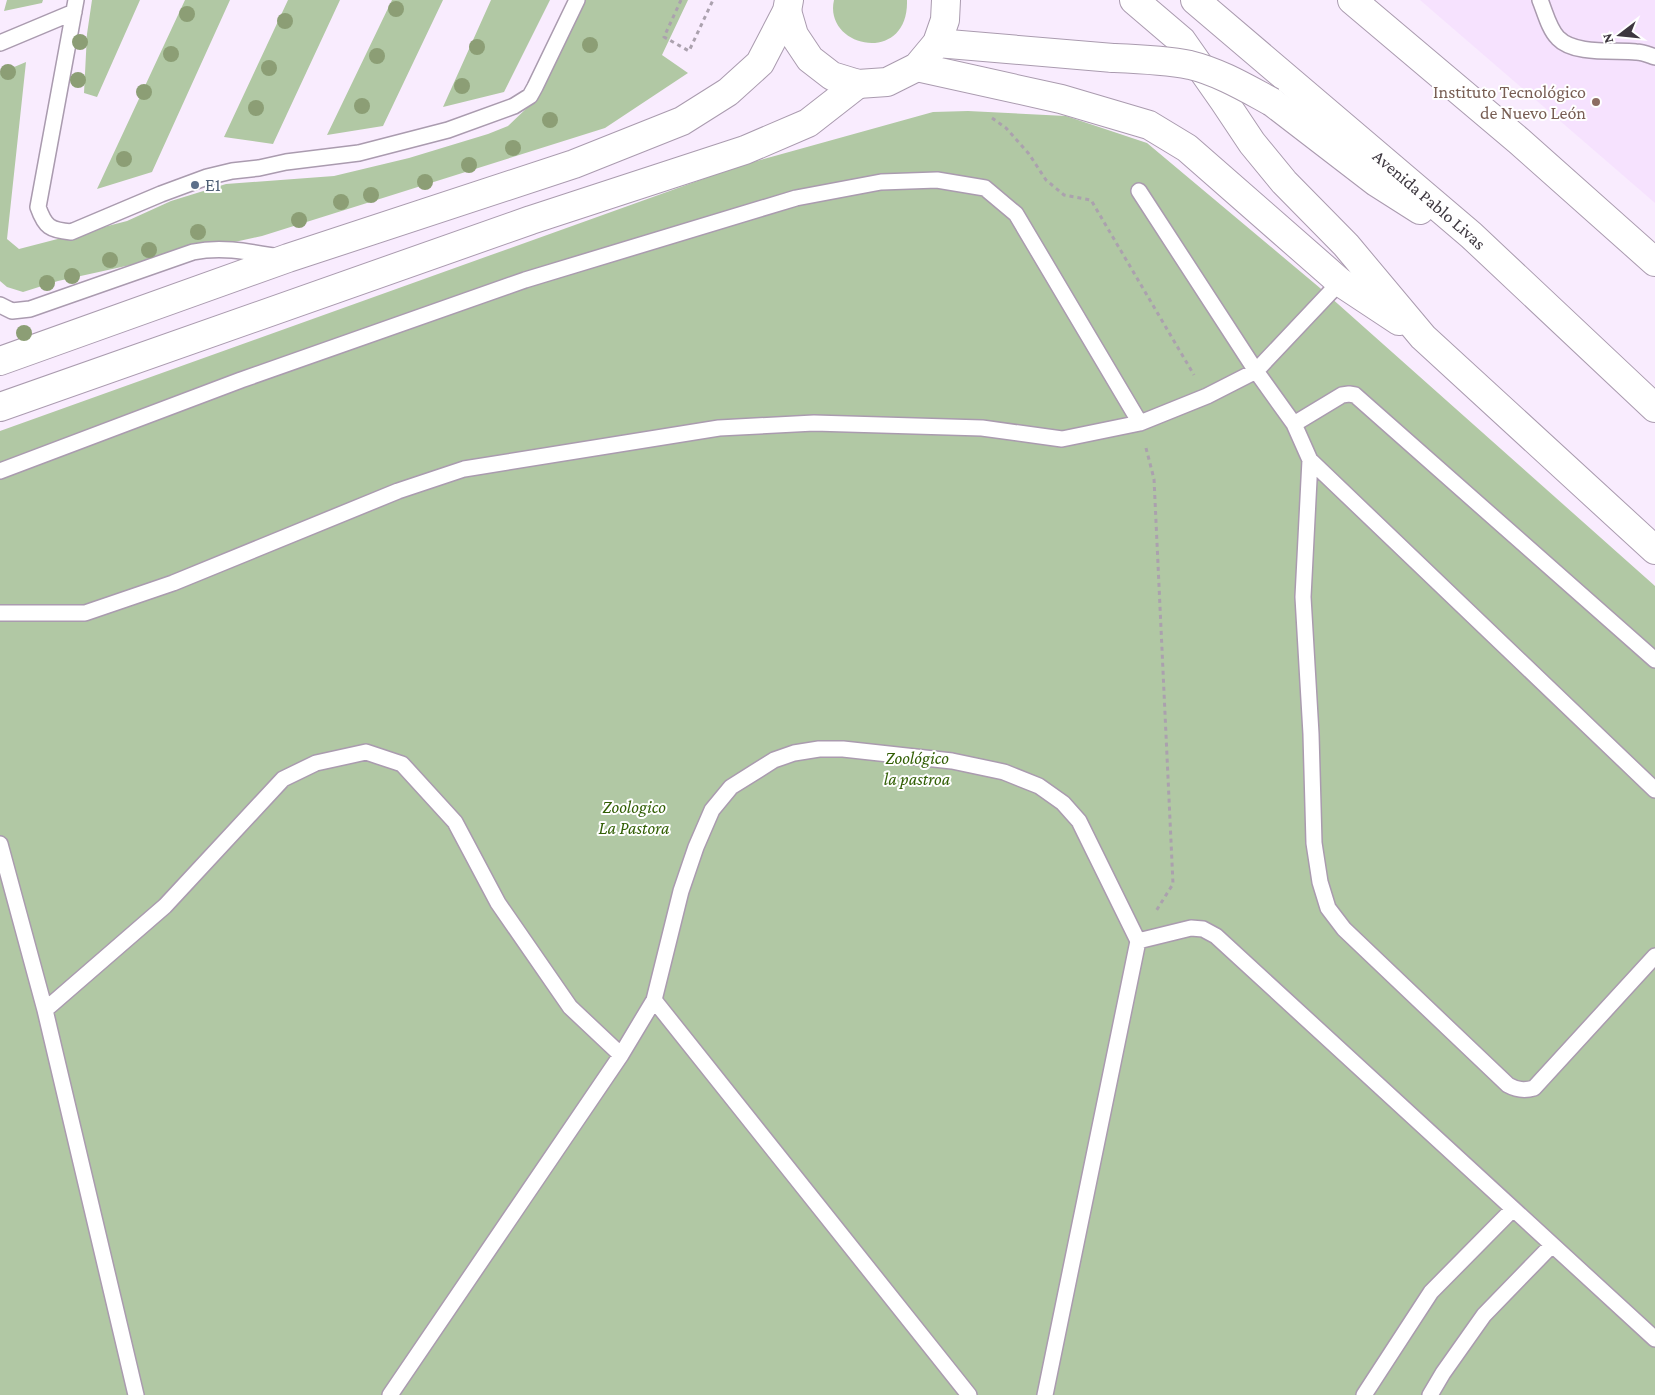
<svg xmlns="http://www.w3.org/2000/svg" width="1655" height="1395" font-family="'Crimson Pro',serif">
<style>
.built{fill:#f6e2fe}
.green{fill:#b1c8a4}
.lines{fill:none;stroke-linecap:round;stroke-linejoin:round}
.lane-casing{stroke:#aa9baf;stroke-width:18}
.secondary-casing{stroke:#aa9baf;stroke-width:30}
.path{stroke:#aba1ae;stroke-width:3;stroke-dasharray:4 4;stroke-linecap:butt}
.lane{stroke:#fff;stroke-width:15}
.secondary{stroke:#fff;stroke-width:28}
.secondary-bridge-casing{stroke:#aa9baf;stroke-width:30;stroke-linecap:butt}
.secondary-bridge{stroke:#fff;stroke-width:28}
.tree{fill:#8c9e75}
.education-dot{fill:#8d6e63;stroke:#fff;stroke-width:2}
.service-dot{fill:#5c6f8a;stroke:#fff;stroke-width:2}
.labels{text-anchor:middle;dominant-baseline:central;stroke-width:4;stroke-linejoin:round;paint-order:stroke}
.education-label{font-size:18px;fill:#785e54;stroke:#fff;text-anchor:end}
.service-label{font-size:18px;fill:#4e5e75;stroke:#fff;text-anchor:start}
.street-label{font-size:18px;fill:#3d373f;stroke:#fff}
.park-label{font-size:18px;font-style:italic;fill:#325f05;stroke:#fff}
</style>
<rect width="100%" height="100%" fill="#f9ecfe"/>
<path class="built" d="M1420,0H1655V203Z"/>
<path class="green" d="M7,0H43L42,3L4,11Z
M92,0H140L97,97L84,93L87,34Z
M185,0H230L152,172L97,189Z
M288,0H340L273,144L224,137Z
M392,0H443L383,126L327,135Z
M491,0H550L504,92L443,107Z
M580,0H688L662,55L688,73L605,128L262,236L58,281L23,292L7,287L0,281V73L26,62L7,239L19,249L127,221L171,201L226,184L334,176L409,158L488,134L508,126L530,105Z
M834,0H907C909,66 823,48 834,0Z
M968,111L1066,116L1147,143L1320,288L1655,586V1395H0V431L742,165L933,112Z"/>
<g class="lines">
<g class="lane-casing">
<path id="lane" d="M76,0L38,207C45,227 50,230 71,232L161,194L207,177L232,171L259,168L286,162L359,153L448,130L514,106L530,96L535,87L577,0
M1540,0C1545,12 1549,29 1558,38C1574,55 1614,50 1636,52C1643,52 1649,55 1655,57
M0,43L74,12
M1139,191L1256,371L1294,424L1310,460L1655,790
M0,305L12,311L30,309L193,252C222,246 250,252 279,257
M1294,424L1342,395L1349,394L1355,395L1655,660
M1310,460L1303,597L1311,734L1314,843L1320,882L1328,908L1344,929L1508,1085C1517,1090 1524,1091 1534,1088L1655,956
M0,471L241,380L525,280L796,198L881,182L937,180L985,188L1016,214L1140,423
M0,613H85L173,583L398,491L464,469L719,428L814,423L982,428L1062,439L1140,423L1207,396L1256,371L1340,282
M0,844L45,1010
M1138,941L1191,928L1203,929L1216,936L1655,1339
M654,1000L681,891L696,847L712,810L731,787L774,760L794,753L819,749H843L952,761L1004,772L1039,786L1063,803L1079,821L1138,941L1045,1395
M136,1395L45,1010L165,906L283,779L316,763L366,752L402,764L455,822L498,903L570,1007L621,1055
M390,1395L621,1055L654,1000L969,1395
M1364,1395L1431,1292L1513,1209
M1430,1395L1443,1373L1484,1315L1552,1245"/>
</g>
<g class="secondary-casing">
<g id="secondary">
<path d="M1134,0L1182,41L1224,101L1252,143L1284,182L1346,245L1423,337L1655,550"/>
<path id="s1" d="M1195,0L1471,235L1655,408"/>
<path d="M1352,0L1519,141L1655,262"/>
<path d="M787,11L794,35L810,59L832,76L858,84L887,82L917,67L937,43L945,20L946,0"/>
<path d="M937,43L1113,58"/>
<path d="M917,67L1061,99L1149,125L1187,148L1340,282L1399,321"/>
<path d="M1272,102L1376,182L1420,210"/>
<path d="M0,361L288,258L574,164L682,121L728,92L760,63L787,11L789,0"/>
<path d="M0,407L531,220L745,150L808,123L858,84"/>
</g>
</g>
<path class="path" d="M681,0L664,37L689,51L713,0
M992,118L1006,128L1029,154L1046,180L1064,195L1091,200L1194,375
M1146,448L1154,479L1173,884L1156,911"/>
<use href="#lane" class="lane"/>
<use href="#secondary" class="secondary"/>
<g class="secondary-bridge-casing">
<path id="secondary-bridge" d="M1113,58C1138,59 1165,60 1190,65C1219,72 1246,88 1272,102"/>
</g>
<use href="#secondary-bridge" class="secondary-bridge"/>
</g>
<g class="tree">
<circle cx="396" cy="9" r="8"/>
<circle cx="187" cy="14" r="8"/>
<circle cx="285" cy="21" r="8"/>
<circle cx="80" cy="42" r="8"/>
<circle cx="590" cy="45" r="8"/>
<circle cx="477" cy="47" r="8"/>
<circle cx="171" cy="54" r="8"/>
<circle cx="377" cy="56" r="8"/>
<circle cx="269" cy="68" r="8"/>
<circle cx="8" cy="72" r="8"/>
<circle cx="78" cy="80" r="8"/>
<circle cx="462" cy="86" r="8"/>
<circle cx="144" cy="92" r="8"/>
<circle cx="362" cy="106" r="8"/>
<circle cx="256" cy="108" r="8"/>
<circle cx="550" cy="120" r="8"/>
<circle cx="513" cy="148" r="8"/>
<circle cx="124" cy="159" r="8"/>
<circle cx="469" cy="165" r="8"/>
<circle cx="425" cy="182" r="8"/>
<circle cx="371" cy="195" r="8"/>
<circle cx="341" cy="202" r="8"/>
<circle cx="299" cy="220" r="8"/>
<circle cx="198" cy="232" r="8"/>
<circle cx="149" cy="250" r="8"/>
<circle cx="110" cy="260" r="8"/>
<circle cx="72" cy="276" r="8"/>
<circle cx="47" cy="283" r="8"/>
<circle cx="24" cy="333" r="8"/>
</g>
<circle class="education-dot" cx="1596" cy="102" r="5"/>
<circle class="service-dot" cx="195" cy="185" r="5"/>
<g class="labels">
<g class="education-label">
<text x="1586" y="92">Instituto Tecnológico<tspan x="1586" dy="21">de Nuevo León</tspan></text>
</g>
<g class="service-label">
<text x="205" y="185">E1</text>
</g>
<g class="street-label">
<text stroke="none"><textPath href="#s1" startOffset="308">Avenida Pablo Livas</textPath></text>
</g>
<g class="park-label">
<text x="917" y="758">Zoológico<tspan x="917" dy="21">la pastroa</tspan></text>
<text x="634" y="807">Zoologico<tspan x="634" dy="21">La Pastora</tspan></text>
</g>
</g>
<g transform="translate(1620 35) rotate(254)" stroke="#ffffff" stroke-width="4" paint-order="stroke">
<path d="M0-4L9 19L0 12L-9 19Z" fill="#3d373f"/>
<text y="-8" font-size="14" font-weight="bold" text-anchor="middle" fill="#3d373f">N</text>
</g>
</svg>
